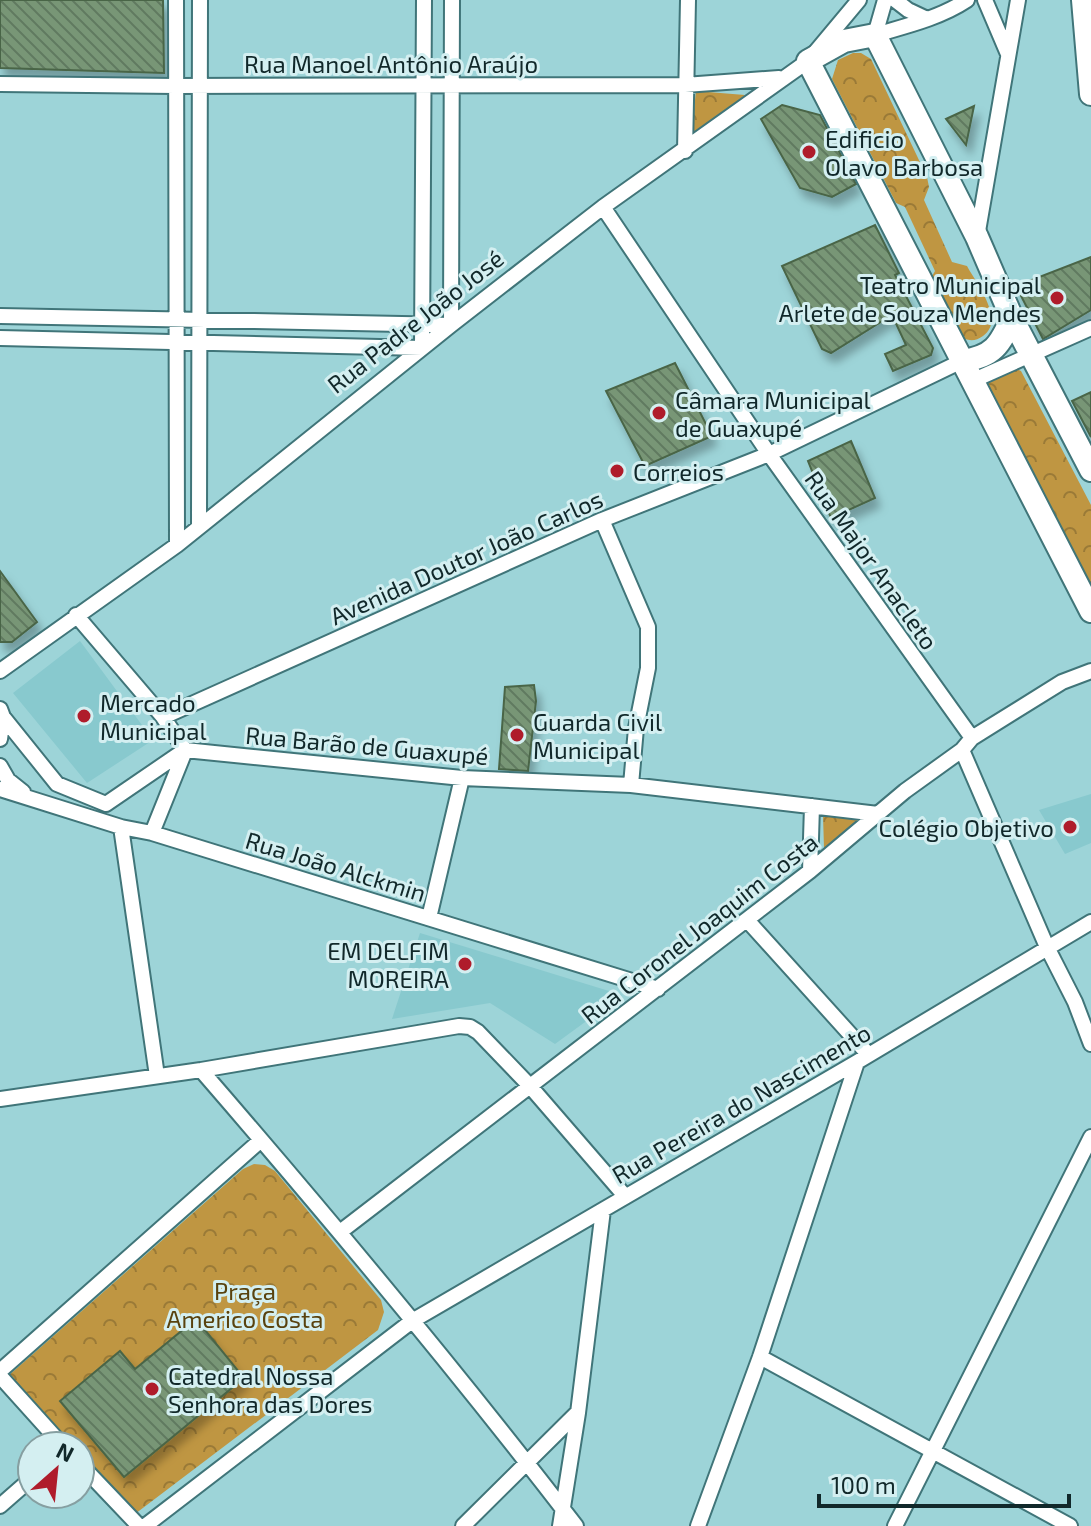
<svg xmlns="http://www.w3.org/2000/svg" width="1091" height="1526" font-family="'Exo 2',sans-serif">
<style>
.built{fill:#88c9ce}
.park{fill:url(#park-crowns)}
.building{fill:url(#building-back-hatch);stroke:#4a6547;stroke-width:2;filter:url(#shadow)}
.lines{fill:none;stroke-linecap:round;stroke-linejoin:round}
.street-casing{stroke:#407579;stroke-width:18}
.secondary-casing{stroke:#407579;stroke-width:26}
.street{stroke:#fff;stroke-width:14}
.secondary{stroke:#fff;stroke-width:22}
.poi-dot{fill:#af1c2b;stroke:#d4eff1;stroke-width:3}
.labels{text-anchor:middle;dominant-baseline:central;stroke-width:6;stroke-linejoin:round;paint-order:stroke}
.street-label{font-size:24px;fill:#11282a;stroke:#d4eff1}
.poi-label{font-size:24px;fill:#11282a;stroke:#d4eff1;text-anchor:start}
.park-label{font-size:24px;fill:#59420e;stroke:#d4eff1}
</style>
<defs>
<pattern id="park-crowns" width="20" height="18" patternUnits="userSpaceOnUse" patternTransform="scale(2)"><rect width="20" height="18" fill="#bf9642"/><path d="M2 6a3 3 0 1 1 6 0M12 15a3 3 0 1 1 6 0" fill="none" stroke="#9a7a37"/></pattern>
<pattern id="building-back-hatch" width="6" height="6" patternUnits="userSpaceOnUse" patternTransform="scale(2)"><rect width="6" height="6" fill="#789676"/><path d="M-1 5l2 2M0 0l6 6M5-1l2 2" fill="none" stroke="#617a61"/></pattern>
<filter id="shadow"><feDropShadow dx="5" dy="9" stdDeviation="4" flood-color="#0004"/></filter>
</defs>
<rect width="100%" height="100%" fill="#9dd4d8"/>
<path class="built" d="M80,641L153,740L87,783L13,693Z
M1091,794V843L1065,854L1039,810Z
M420,933L622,995L555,1044L490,1003L392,1019Z"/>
<path class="park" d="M853,53H861L871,59L927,177L929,187L924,200L952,262L967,266C976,283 1006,320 983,336C975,342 967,341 958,336L931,278L935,271L905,207L896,203L832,79L838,60Z
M696,91L745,95L691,137Z
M1014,368L1021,371L1091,505V595L984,386L987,378Z
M823,816L858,820L824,848Z
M254,1164L265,1165L275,1171L381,1300L384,1312L378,1330L131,1517L80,1459V1446H69L8,1376L243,1169Z"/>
<path class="building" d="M0,0H163L164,73L0,68Z
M782,105L820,115L856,184L832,197L800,188L761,119Z
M974,106L966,145L946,119Z
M875,225L899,273L895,275L933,348L931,355L893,371L885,354L906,345L892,315L831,353L822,349L782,266Z
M1091,257V310L1043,339L1016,286Z
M675,363L712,436L645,466L606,391Z
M1091,392V437L1072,401Z
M851,441L875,498L831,518L808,461Z
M0,571L37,622L12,642H0Z
M534,685L536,701L528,771L499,769L505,687Z
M196,1319L244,1378L124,1477L60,1401L120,1351L135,1369Z"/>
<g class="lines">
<g class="street-casing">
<path id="street" d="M176,0L177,545
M895,0L908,10L927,19
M985,0L1008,54
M875,35C906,26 940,18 967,0
M875,35L885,0
M0,84L175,86L685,85L779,78
M685,151L688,0
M603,207L769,454L972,738
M977,237L1018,0
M0,316L451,325L452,0
M0,338L422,348L424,0
M972,381L1091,328
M602,520L648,627V668L636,728L631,785
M199,525L200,0
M76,615L163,717L185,750
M0,671L177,545L451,325L603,207L808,61L859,0
M0,709L3,717L57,784L106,804L185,750
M163,717L602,520L769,454L962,361
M0,739L3,717
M185,750L462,778L631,785L878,814
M962,750L1047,947L1075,1002L1091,1044
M0,766L8,780L23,792
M0,789L121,827L152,833L658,989
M121,827L157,1076
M152,833L185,751
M810,871L812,806
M429,918L462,778
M747,920L868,1054
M201,1070C330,1219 456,1370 576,1526
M0,1099L201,1070L459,1026L470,1027L478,1032L529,1085L625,1196
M340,1232L810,871L905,791L962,750L972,738L1062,682L1091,671
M760,1357L1070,1526
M0,1371L261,1140
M0,1376L63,1446
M80,1464L139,1526
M0,1506L32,1478
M145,1526L412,1321L857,1062L1091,922
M463,1526L577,1413
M560,1526L578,1413L603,1210
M698,1526L760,1357L857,1062
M895,1526L1091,1137"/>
</g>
<g class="secondary-casing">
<path id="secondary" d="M1083,0L1091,94
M962,361C993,357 1000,345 1012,318
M1091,470L1012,318L977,237L875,35L844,41L808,61L1091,611"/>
</g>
<use href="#street" class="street"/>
<use href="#secondary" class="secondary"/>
</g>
<g class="poi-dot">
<circle cx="809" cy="152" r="8"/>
<circle cx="1057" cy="298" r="8"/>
<circle cx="659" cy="413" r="8"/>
<circle cx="617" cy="471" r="8"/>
<circle cx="84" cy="716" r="8"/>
<circle cx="517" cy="735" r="8"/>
<circle cx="1070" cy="827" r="8"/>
<circle cx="465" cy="964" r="8"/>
<circle cx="152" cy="1389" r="8"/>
</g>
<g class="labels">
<g class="street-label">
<text x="391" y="63">Rua Manoel Antônio Araújo</text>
<text transform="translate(415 321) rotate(-38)">Rua Padre João José</text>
<text transform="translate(466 557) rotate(-24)">Avenida Doutor João Carlos</text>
<text transform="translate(872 560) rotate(55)">Rua Major Anacleto</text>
<text transform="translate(367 745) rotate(5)">Rua Barão de Guaxupé</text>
<text transform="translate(336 866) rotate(17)">Rua João Alckmin</text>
<text transform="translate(699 928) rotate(-38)">Rua Coronel Joaquim Costa</text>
<text transform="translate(741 1103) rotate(-30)">Rua Pereira do Nascimento</text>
</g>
<g class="poi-label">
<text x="825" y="138">Edificio<tspan x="825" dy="28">Olavo Barbosa</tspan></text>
<text x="1041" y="284" text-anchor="end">Teatro Municipal<tspan x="1041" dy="28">Arlete de Souza Mendes</tspan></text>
<text x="675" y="399">Câmara Municipal<tspan x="675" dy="28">de Guaxupé</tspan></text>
<text x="633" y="471">Correios</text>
<text x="100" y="702">Mercado<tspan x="100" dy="28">Municipal</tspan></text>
<text x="533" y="721">Guarda Civil<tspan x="533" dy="28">Municipal</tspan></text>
<text x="1054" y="827" text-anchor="end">Colégio Objetivo</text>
<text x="449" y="950" text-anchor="end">EM DELFIM<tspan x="449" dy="28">MOREIRA</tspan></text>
<text x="168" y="1375">Catedral Nossa<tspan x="168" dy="28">Senhora das Dores</tspan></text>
</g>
<g class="park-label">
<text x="245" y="1290">Praça<tspan x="245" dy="28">Americo Costa</tspan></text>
</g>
</g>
<g transform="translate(56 1470) rotate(27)"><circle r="38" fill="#d4eff1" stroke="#869fa1" stroke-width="2"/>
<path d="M0-6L14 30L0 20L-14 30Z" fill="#af1c2b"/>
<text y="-12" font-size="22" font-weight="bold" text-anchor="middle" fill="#11282a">N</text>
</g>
<path d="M819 1494v12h250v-12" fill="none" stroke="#11282a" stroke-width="4"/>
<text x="831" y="1494" font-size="24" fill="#11282a" stroke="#d4eff1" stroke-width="6" paint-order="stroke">100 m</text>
</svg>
